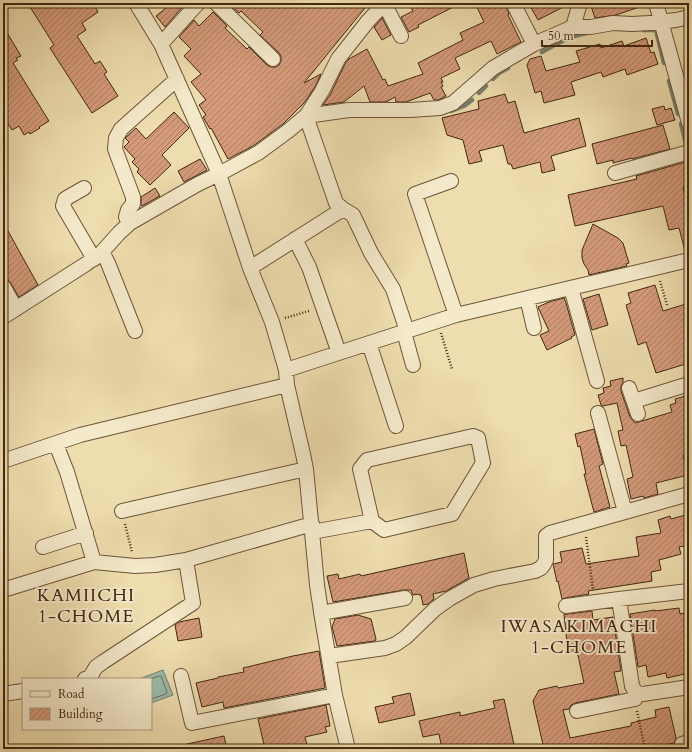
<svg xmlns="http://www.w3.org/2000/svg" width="692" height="752" font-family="Cardo,serif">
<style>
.water{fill:#99bbac;stroke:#76806e}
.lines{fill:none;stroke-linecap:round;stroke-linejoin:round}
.shore{stroke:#6d725f;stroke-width:1}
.stream{stroke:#76806e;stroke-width:4.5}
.building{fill:url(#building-hatch);stroke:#412812}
.street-casing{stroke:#6c5539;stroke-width:16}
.path{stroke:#412812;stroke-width:2.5;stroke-dasharray:1 2;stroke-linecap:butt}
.street{stroke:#f4e9ca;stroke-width:14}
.labels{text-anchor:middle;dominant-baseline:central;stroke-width:3.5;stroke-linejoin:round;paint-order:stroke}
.neighbourhood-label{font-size:18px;letter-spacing:1px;fill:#412812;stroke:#f4e9ca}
</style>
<defs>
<pattern id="building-hatch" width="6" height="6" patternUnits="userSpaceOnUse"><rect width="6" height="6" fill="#d49a7a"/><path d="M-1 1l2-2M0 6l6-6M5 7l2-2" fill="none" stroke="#ae7e63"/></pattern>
</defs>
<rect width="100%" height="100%" fill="#eeddae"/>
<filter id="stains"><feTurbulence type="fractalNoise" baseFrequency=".005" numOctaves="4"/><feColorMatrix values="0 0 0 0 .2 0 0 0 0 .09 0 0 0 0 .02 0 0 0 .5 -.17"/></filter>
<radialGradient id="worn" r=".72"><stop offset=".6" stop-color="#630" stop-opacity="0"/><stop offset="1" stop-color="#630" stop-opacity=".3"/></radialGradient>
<path class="water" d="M163,670L173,695L151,703V679H139Z"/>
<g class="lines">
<path class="shore" d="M150,679L159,676H161L167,692L166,694L151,699"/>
<path class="stream" d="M643,30H656L664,63
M542,52C555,44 570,36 586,33
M493,79L499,73L508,68
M669,81L678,114
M479,93L486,86
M451,111L464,106L472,100
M681,124L687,147"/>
</g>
<path class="building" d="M37,3H93L98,12L82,23L86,30L77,36L95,64L100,61L107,72L104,74L118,96L92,113L50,48L54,45L30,7Z
M172,3H181L183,6L165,27L156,16Z
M228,3H369L304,83L321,74L315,87L304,103L283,124L253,146L228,159L211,128L210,129L203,117L206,115L199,105L206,100L191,82L201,74L184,56L191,49L179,37L194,20L199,26L213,12L227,26L225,28L247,49L249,47L267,65L271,67H276L279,65L281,61V56L279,53L260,35L263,32L241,11L239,13Z
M409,3H461L418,25L419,27L409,32L401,17L413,11Z
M475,3H505L509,14L508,15L521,42L497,54L491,41L455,58L460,69L441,78L443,82H441L443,86L441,87L446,96L438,100H434L430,93L406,102H396L395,97L386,102H370L364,86L344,102L323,105L330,95L345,64L349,59L367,49L383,80L385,79L388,86L423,74L418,63L463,40L460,33L484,22Z
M523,3H571L538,20L529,4L524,6Z
M590,3H644L645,5L616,15L595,18Z
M382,18L391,35L382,40L374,27Z
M3,26L21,56L16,58L18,60L13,63L49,121L39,127L40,128L30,134L29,132L24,135L19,126L12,130L3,116Z
M646,38L651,53L654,52L658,64L627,75L625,69L603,77L601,72L571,82L575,95L544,103L541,91L535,93L527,65L530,59L541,56L546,71L580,62L576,51L600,44L601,48L622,41L624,46Z
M505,94L508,103L515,101L524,133L579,118L586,146L551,156L555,170L542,173L540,162L513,169L511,164H508L503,145L479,151L482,161L469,164L463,140L447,135L442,118L479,109L478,101Z
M664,106L665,110L671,108L675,120L657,125L652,109Z
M174,112L189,128L162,155L171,165L150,185L137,172L139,169L132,162L135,159L124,147L129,142L125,138L136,128L146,139Z
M663,125L670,149L632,159V158L613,163V160L597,164L592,144Z
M200,159L207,170L184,182L178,171Z
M689,161V183L684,185V187L683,188L689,213V250L685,251L679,228L669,230L663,206L575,226L568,195L637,179L636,176Z
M155,188L160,196L142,206L141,205V197Z
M3,222L38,285L19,297L10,282L7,279L3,278Z
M593,224L618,238L623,243L629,263L626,264L627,266L589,275L588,270L584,264L582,258V250Z
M655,285L663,311L689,303V363L656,373L646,342L638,345L626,305L631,303L628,293Z
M599,294L608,325L592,330L583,299Z
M564,298L566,303L575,335L571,337L572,338L547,350L540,335L549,331L538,307L549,302Z
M623,378V382L621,386V391L630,417L635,423L672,412L670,405L676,403L675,399L689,395V453L683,455L688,475L656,483L658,494L644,498L643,496L631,499L627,479L633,477L626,445L621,446L618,431L623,430L617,403L603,406L601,405L598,395L604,393L603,388L611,386L610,381Z
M594,429L603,464L599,466L610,507L594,512L584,474H586L580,446L578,447L575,434Z
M689,514V545L679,547L681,554L659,560L661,570L651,572L652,581L588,591L589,594L565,598L562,599L558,581L557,582L553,564L562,562L560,552L582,548L586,564L639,556L636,537L661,533L658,520L670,516L671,519Z
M464,553L469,578L446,591L433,594L434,599L428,604L423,605L421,595H419V594L413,595L411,590H404L333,602L327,576L338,574L339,579L360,574L361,576Z
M679,608L680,614L689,612V673L667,678L666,673L648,677L646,665L638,667L630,614L655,610V611Z
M592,611L593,620L613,617L621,671L614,672L619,694L575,703L571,705L569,709L563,710L570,738L631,726V723L656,717L655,710L669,707L676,738L674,743L646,749H544L533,701L539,690L557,686L558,688L584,683L577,651L568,652L564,614H567Z
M358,615L371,619L376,639L375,641L337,646L332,627L335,619Z
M199,618L202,637L178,641L175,625L179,622Z
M319,651L325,688L224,708L223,702L202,707L196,683L218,678V677L244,672L243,668L293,656Z
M410,693L415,715L379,723L375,707L394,703L392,697Z
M504,699L515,749H442L439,734L423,737L419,721L460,712V716L495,708L493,701Z
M326,705L330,726L325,727L327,732L305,737L308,749H265L258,719Z
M224,736L227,749H188L187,744Z"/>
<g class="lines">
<g class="street-casing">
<path id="street" d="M136,3L161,44L219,174L250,268L272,322L286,370L287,385L303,454L306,469L317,585L322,618L335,695L348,749
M216,3L273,59
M384,3L401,36
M513,3L534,44
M656,3L689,123
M573,27L580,3
M161,44L198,3
M306,116L349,110H410L440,108L453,103L493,68L534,44L573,27H591L613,23L632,24L649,23L676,20L689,17
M306,116L336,203L343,209L353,215L371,253L393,289L407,331
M615,173L689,152
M451,181L415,194L456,315
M84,188L65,199L63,206L94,259
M130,223L126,217L128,210L133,204V197L115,149L116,138L121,129L177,79
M295,239L309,267L339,353
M102,252L108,263L135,331
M250,268L343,209
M3,286L16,309
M571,288L597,381
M527,298L534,328
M3,317L86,264L102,252L119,233L130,223L198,184L219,174L258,153L288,131L306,116L322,91L338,59L368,21L385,3
M404,332L413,365
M369,343L396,426
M286,370L456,315L689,260
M629,388L638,414
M634,401L689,384
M598,413L625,512
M56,444L67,472L94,562
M3,461L80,435L287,385
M122,511L306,469
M312,532L372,521L384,530L452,514L483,463L478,438L473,436L367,460L360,469L372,521
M43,547L86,533
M3,590L94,562L135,566L155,565L186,560L312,524
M619,599L632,686L636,693L643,694L689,687
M566,606L619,599L689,591
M321,613L405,598
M329,656L385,648L396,644L406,637L435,609L449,599L474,585L494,579L535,571L541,568L544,564L546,560V536L550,533L625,512L689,494
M181,676L192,723L335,695
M85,679L90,677L96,667L103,662L193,603L186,560
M3,694L23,691
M577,711L635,699L636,693
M682,744L689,742"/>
</g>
<path class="path" d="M660,281L667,305
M285,318L309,311
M441,333L452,369
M125,524L132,552
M586,537L593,590
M637,711L645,749"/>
<use href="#street" class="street"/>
</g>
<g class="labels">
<g class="neighbourhood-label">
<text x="86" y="595">KAMIICHI<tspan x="86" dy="21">1-CHOME</tspan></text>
<text x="579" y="626">IWASAKIMACHI<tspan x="579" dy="21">1-CHOME</tspan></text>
</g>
</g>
<rect width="692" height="752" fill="none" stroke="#eeddae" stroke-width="16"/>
<rect x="4" y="4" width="684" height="744" fill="none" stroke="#412812" stroke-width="2"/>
<rect x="8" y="8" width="676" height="736" fill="none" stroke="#412812"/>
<rect x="22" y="678" width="130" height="52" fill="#f4e9ca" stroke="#ac9c80"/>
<rect x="30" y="691" width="20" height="6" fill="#f4e9ca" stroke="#ac9c80"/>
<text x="58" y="698" font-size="12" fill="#412812">Road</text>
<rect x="30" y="708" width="20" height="12" fill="url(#building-hatch)" stroke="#ac9c80"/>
<text x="58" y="718" font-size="12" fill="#412812">Building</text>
<path d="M542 40v6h110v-6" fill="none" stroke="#412812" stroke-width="2"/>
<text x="548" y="40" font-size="12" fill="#412812" stroke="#f4e9ca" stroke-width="3" paint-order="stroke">50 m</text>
<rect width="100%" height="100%" filter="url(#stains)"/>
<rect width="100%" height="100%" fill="url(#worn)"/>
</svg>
